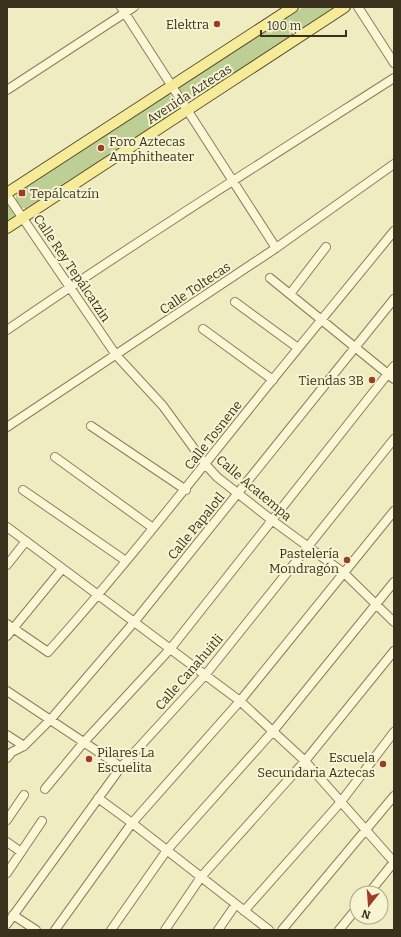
<svg xmlns="http://www.w3.org/2000/svg" width="401" height="937" font-family="Bitter,serif">
<style>
.green{fill:#bdcf95}
.lines{fill:none;stroke-linecap:round;stroke-linejoin:round}
.minor-casing{stroke:#8b7e58;stroke-width:10}
.major-casing{stroke:#594a2c;stroke-width:12}
.minor{stroke:#fbf7d6;stroke-width:8}
.major{stroke:#f6eb98;stroke-width:10}
.poi-dot{fill:#9e3c25;stroke:#f7f4d2;stroke-width:1.5}
.labels{text-anchor:middle;dominant-baseline:central;stroke-width:4;stroke-linejoin:round;paint-order:stroke}
.poi-label{font-size:13px;fill:#3a311d;stroke:#f7f4d2;text-anchor:end}
.street-label{font-size:13px;fill:#3a311d;stroke:#f7f4d2}
</style>
<rect width="100%" height="100%" fill="#f0ecc2"/>
<path class="green" d="M304,7H333L335,9L188,105L176,86Z
M168,92L180,110L27,209L16,206V194Z
M10,204L20,213L7,222V205Z"/>
<g class="lines">
<g class="minor-casing">
<path id="minor" d="M121,7L276,248
M358,7L394,63
M7,90L134,7
M7,195L116,355L163,406L206,465L217,477L273,521L344,573L394,622
M270,278L394,379
M290,294L326,247
M235,302L298,348
M203,329L273,380
M7,330C134,243 264,161 394,78
M91,426L186,490
M7,427L276,248L394,164
M55,457L153,528
M23,490L126,561
M7,527L240,701L305,761L394,862
M7,565L26,541
M7,624L48,652C118,574 183,491 249,409C297,349 346,290 394,231
M7,636L62,569
M7,691L121,767
M7,735L24,746
M7,758L12,752L24,746L51,719L135,621L394,299
M45,789L84,742L171,648L394,366
M98,798L132,823L269,930
M7,820L24,795
M7,842L21,852
M7,873L42,821
M369,893L394,862
M244,911L340,803L394,732
M13,915L36,930
M7,924L121,767L206,674L394,439
M55,930L132,823L240,701L394,511
M111,930L167,850L274,730L394,582
M165,930L201,877L305,761L394,651
M218,930L236,904
M282,930L394,796
M339,930L357,908"/>
</g>
<g class="major-casing">
<path id="major" d="M7,193L293,7
M7,228L345,7"/>
</g>
<use href="#minor" class="minor"/>
<use href="#major" class="major"/>
</g>
<g class="poi-dot">
<circle cx="217" cy="24" r="4"/>
<circle cx="101" cy="148" r="4"/>
<rect x="18" y="189" width="8" height="8" rx="2"/>
<circle cx="372" cy="380" r="4"/>
<circle cx="347" cy="560" r="4"/>
<circle cx="89" cy="759" r="4"/>
<circle cx="383" cy="764" r="4"/>
</g>
<g class="labels">
<g class="poi-label">
<text x="209" y="24">Elektra</text>
<text x="109" y="141" text-anchor="start">Foro Aztecas<tspan x="109" dy="15">Amphitheater</tspan></text>
<text x="30" y="193" text-anchor="start">Tepálcatzín</text>
<text x="364" y="380">Tiendas 3B</text>
<text x="339" y="553">Pastelería<tspan x="339" dy="15">Mondragón</tspan></text>
<text x="97" y="752" text-anchor="start">Pilares La<tspan x="97" dy="15">Escuelita</tspan></text>
<text x="375" y="757">Escuela<tspan x="375" dy="15">Secundaria Aztecas</tspan></text>
</g>
<g class="street-label">
<text transform="translate(189 94) rotate(-33)">Avenida Aztecas</text>
<text transform="translate(72 268) rotate(56)">Calle Rey Tepálcatzin</text>
<text transform="translate(195 288) rotate(-34)">Calle Toltecas</text>
<text transform="translate(213 435) rotate(-52)">Calle Tosnene</text>
<text transform="translate(254 488) rotate(40)">Calle Acatempa</text>
<text transform="translate(196 526) rotate(-51)">Calle Papalotl</text>
<text transform="translate(189 672) rotate(-49)">Calle Canahuitli</text>
</g>
</g>
<rect width="401" height="937" fill="none" stroke="#3a311d" stroke-width="16"/>
<g transform="translate(369 905) rotate(197)"><circle r="19" fill="#f7f4d2" stroke="#aba68a"/>
<path d="M0-3L7 15L0 10L-7 15Z" fill="#9e3c25"/>
<text y="-6" font-size="11" font-weight="bold" text-anchor="middle" fill="#3a311d">N</text>
</g>
<path d="M261 30v6h85v-6" fill="none" stroke="#3a311d" stroke-width="2"/>
<text x="267" y="30" font-size="12" fill="#3a311d" stroke="#f7f4d2" stroke-width="3" paint-order="stroke">100 m</text>
</svg>
